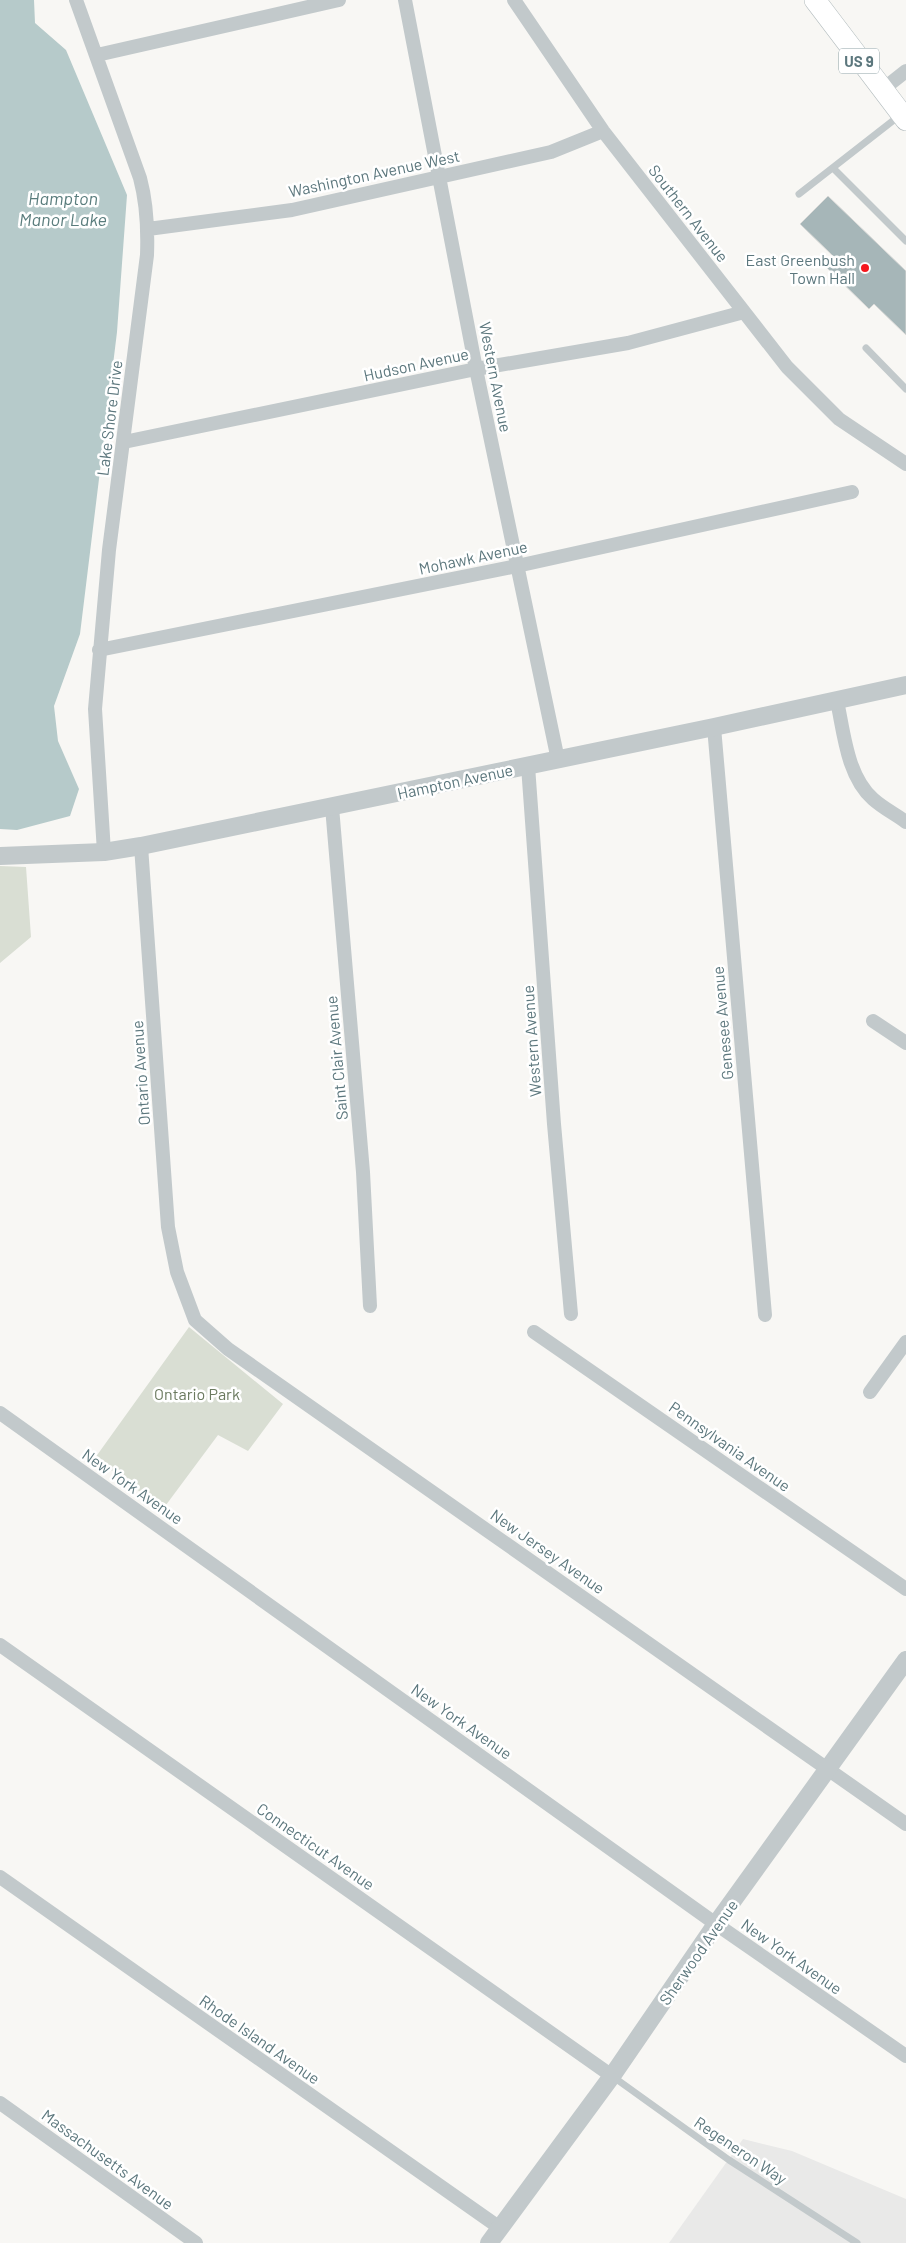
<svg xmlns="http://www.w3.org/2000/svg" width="906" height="2243" font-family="Barlow,sans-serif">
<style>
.built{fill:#e9e9e8}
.green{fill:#d9ded3}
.water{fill:#b6caca}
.building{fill:#a6b6b8;stroke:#d9d9d7}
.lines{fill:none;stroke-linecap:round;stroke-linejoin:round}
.primary-casing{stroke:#b3bcbe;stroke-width:22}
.service{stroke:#c2c9cb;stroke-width:7}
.minor{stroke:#c2c9cb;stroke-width:14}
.tertiary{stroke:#c2c9cb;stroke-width:18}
.primary{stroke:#fff;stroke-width:21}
.poi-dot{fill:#f5171d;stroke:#fff;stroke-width:2}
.labels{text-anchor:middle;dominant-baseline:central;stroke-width:5;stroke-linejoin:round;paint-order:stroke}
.shield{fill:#fff;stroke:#8da0a4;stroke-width:1}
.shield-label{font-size:15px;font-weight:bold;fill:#5c777d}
.street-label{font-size:16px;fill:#5c777d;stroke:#fff}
.poi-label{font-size:16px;fill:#5c777d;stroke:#fff;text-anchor:end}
.park-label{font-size:16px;fill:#6b7a5f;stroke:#fff}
.water-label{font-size:18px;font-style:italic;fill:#5a7d7d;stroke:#fff}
</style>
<rect width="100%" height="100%" fill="#f8f7f4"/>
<path class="built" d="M743,2139L792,2151L906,2199V2243H669Z"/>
<path class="green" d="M0,866L26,867L31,937L0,963Z
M189,1327L283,1404L248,1451L218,1435L163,1509L95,1458Z"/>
<path class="water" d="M0,0H34L35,23L66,50L127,195L117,332L80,634L54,706L58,741L79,789L70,816L17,830L0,829Z"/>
<path class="building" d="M828,196L906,271V335L874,304L869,309L824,265L833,256L800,224Z"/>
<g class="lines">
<g class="primary-casing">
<path id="primary" d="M815,0L906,120"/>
</g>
<path class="service" d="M833,168L906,241
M799,194L899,116
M866,348L906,389
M612,2076L729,2160L857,2243"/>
<path class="minor" d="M76,0L140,178C147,204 148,228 147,255L109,550L95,709L104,852
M405,0L476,369L558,760
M514,0L603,131L787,367L839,419L906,464
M97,55L339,0
M882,90L906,71
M148,229L292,210L551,152L603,131
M124,442L476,369L628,343L744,312
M99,650L517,566L852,492
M837,701C844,733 847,776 873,799C883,808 895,814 906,822
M714,727L765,1315
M528,766L554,1124L571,1314
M332,807L363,1172L370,1306
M141,846L168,1227L177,1272L195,1320L228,1349L906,1824
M873,1021L906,1043
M534,1332L906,1589
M870,1392L906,1342
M0,1413L716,1924L906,2056
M0,1645L612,2076
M0,1877L500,2228
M0,2103L196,2243"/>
<path class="tertiary" d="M0,856L104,852L141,846L714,727L906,685
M489,2243L612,2076L716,1924L906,1660"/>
<use href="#primary" class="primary"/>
</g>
<circle class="poi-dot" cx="865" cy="268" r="5"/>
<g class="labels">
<rect class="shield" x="839" y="48.5" width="40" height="25" rx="4"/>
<g class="shield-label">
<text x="859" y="61">US 9</text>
</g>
<g class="street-label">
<text transform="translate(374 173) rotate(-12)">Washington Avenue West</text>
<text transform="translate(689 213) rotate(52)">Southern Avenue</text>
<text transform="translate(416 364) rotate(-12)">Hudson Avenue</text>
<text transform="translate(496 377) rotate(79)">Western Avenue</text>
<text transform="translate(109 418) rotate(-83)">Lake Shore Drive</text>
<text transform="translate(473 557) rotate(-12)">Mohawk Avenue</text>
<text transform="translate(455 781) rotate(-12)">Hampton Avenue</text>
<text transform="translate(722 1023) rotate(-95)">Genesee Avenue</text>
<text transform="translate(531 1041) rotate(-94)">Western Avenue</text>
<text transform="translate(336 1058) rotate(-95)">Saint Clair Avenue</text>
<text transform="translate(140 1073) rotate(-94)">Ontario Avenue</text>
<text transform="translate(730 1446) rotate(35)">Pennsylvania Avenue</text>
<text transform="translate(133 1486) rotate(35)">New York Avenue</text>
<text transform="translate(548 1551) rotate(35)">New Jersey Avenue</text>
<text transform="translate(462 1721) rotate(35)">New York Avenue</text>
<text transform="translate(316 1846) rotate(35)">Connecticut Avenue</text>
<text transform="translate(698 1952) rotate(-55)">Sherwood Avenue</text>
<text transform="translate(792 1956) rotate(35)">New York Avenue</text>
<text transform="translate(260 2039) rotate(35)">Rhode Island Avenue</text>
<text transform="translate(741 2150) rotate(34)">Regeneron Way</text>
<text transform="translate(108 2159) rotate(36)">Massachusetts Avenue</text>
</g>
<g class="poi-label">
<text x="855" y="259">East Greenbush<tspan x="855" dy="18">Town Hall</tspan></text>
</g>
<g class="park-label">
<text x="197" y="1393">Ontario Park</text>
</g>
<g class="water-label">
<text x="63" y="198">Hampton<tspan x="63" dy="21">Manor Lake</tspan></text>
</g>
</g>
</svg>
